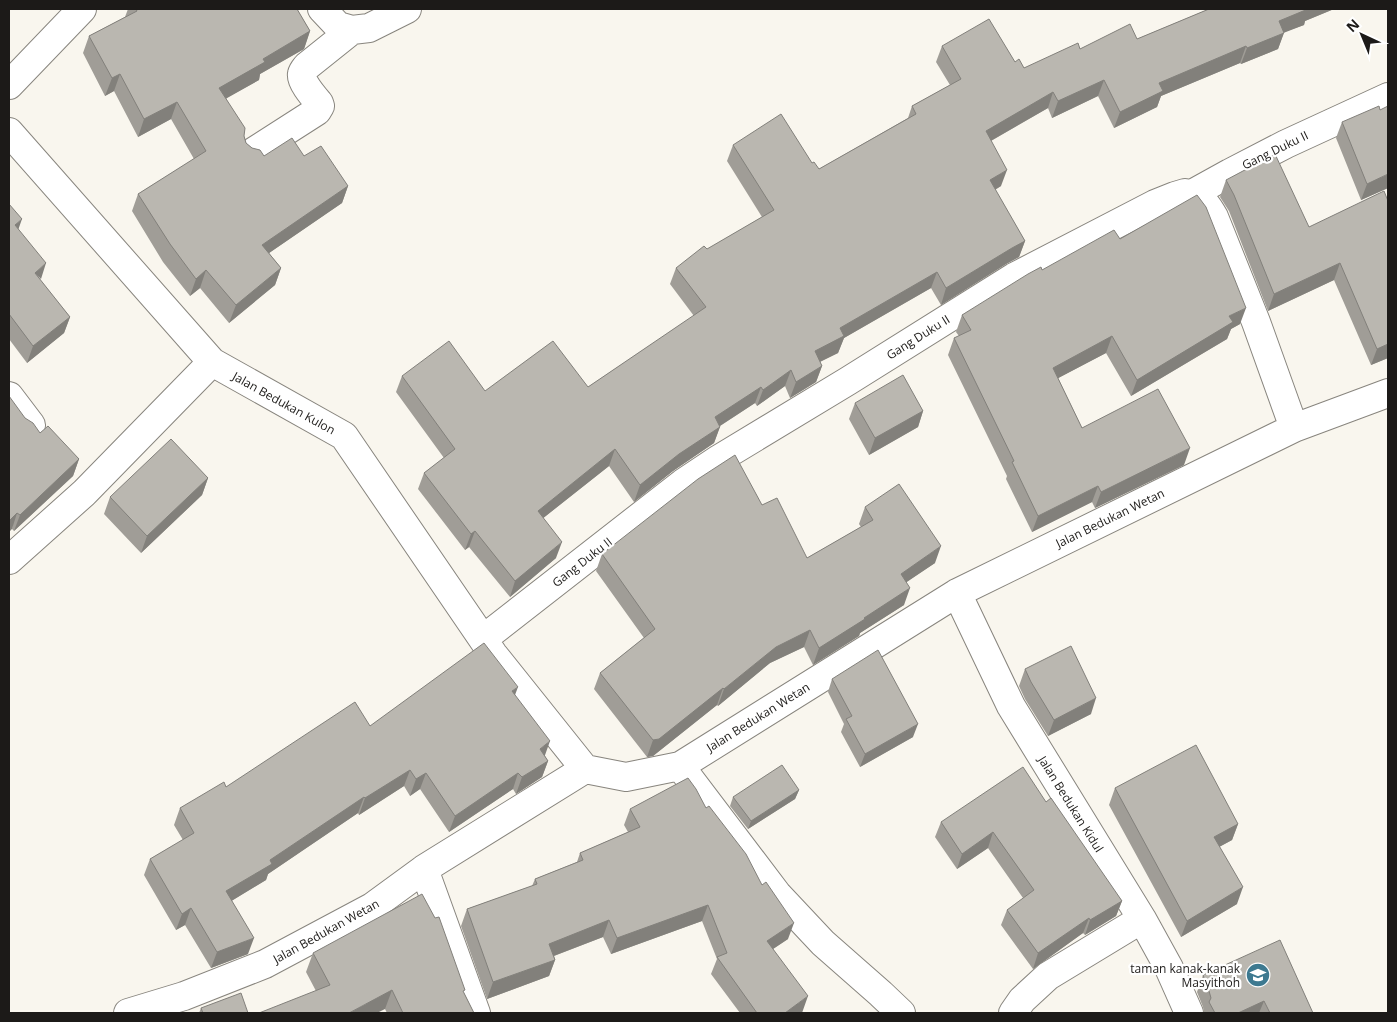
<svg xmlns="http://www.w3.org/2000/svg" width="1397" height="1022" font-family="'Open Sans',sans-serif">
<style>
.lines{fill:none;stroke-linecap:round;stroke-linejoin:round}
.minor-casing{stroke:#88857e;stroke-width:30}
.minor{stroke:#fff;stroke-width:28}
.wall{fill:#a09d97}
.shaded-wall{fill:#82807b}
.building{fill:#bab7b0;stroke:#82807b}
.labels{text-anchor:middle;dominant-baseline:central;stroke-width:4.5;stroke-linejoin:round;paint-order:stroke}
.street-label{font-size:12px;fill:#1c1a18;stroke:#fff}
.poi-label{font-size:12px;fill:#1c1a18;stroke:#fff;text-anchor:end}
</style>
<rect width="100%" height="100%" fill="#f9f6ee"/>
<g class="lines">
<g class="minor-casing">
<path id="minor" d="M322,9L338,26L352,30L369,28L407,9
M9,85L82,9
M9,132L212,362L344,436L493,654L585,769
M253,152L317,111L320,106L319,103C314,97 300,81 302,74C302,72 306,67 307,66L352,30
M1192,194C1203,199 1208,206 1214,217L1256,322L1294,428
M9,396L31,425
M9,560L84,493L212,362
M957,593L1011,706L1142,919L1169,968L1189,1013
M483,639L683,483L719,459L848,381L1014,277L1155,204L1175,196L1185,193L1192,194L1230,173L1286,144L1388,97
M680,766L777,894L823,943L881,994L901,1013
M424,869L476,1013
M128,1013L184,996L265,964L372,907L424,869L585,769L626,777L680,766L957,593L1294,428L1388,393
M1013,1013L1022,1000L1048,976L1142,919"/>
</g>
<use href="#minor" class="minor"/>
</g>
<path class="wall" d="M128,9H297L310,31L304,49L260,74L259,80L226,98L244,136L246,143L252,148L264,156H304L348,186L342,203L269,253L281,268L275,285L229,323L200,288L190,296L163,262L132,211L138,194L194,159L171,119L138,137L114,91L105,96L83,53L89,36L125,17Z
M1209,9H1334L1305,21L1304,25L1284,32L1278,49L1241,64L1240,63L1161,96L1157,107L1114,128L1098,96L1052,118L1048,108L991,141L1001,186L995,190L1025,241L1019,257L1006,264L941,305L931,288L844,338L838,353L820,362L822,366L816,382L790,398L785,386L757,406L755,403L720,426L714,443L673,471L634,502L609,466L543,518L556,558L510,597L469,547L465,550L418,489L424,473L444,458L396,392L402,376L485,391L588,387L694,316L670,284L676,268L762,217L727,161L733,145L812,163L819,169L908,118L912,106L950,85L936,62L942,46L1015,62L1024,68L1080,49L1137,39Z
M1342,122L1388,188L1361,200L1336,138Z
M1226,180L1309,227L1388,201V358L1371,365L1334,280L1268,311L1229,211L1220,197Z
M9,204L18,229L40,280L70,317L64,333L27,363L9,339Z
M1120,239L1240,324L1231,329L1227,339L1131,396L1106,353L1058,378L1082,428L1184,465L1095,508L1092,502L1032,532L1006,479L1007,476L948,355L954,338L959,336L956,332L962,315L1042,270Z
M855,403L923,411L918,427L869,455L849,419Z
M25,418L40,433L79,459L73,476L14,531L12,529Z
M208,478L202,495L141,553L104,514L110,497Z
M762,505L807,558L861,527L859,524L865,507L935,563L906,582L904,605L860,633L859,636L813,665L804,647L770,663L718,706L717,705L653,756L647,757L594,689L600,673L644,638L596,571L602,554Z
M1025,669L1091,714L1048,736L1025,699L1019,686Z
M832,679L913,737L860,767L841,732L844,724L828,692Z
M515,696L545,756L548,761L542,777L516,794L513,789L449,832L420,789L410,796L404,786L359,815L358,813L268,874L266,880L231,901L248,954L211,968L185,925L176,930L144,875L150,859L183,840L174,825L180,808L226,787L370,726Z
M1115,788L1238,824L1232,840L1219,847L1237,904L1181,937L1109,805Z
M799,790L795,799L748,829L730,806L733,797Z
M1046,802L1122,901L1116,916L1085,935L1083,933L1033,969L1001,925L1007,910L1023,898L988,848L957,869L935,837L941,822Z
M706,808L788,939L773,949L802,1013H740L711,974L717,959L702,921L611,954L603,937L554,956L555,960L549,976L487,999L461,926L467,909L532,886L535,879L577,862L580,853L628,832L624,825L630,809Z
M313,953L464,993L474,1013H387L385,1009L316,991L306,972Z
M1203,975L1313,1013H1204L1203,1007L1197,992Z
M201,1008L248,1013H199Z"/>
<path class="shaded-wall" d="M1307,9H1334L1305,21L1304,25L1273,37L1279,21Z
M310,31L304,49L260,74L259,80L213,106L219,88L263,59Z
M1284,33L1278,49L1241,64L1247,48Z
M1246,46L1240,63L1161,96L1157,107L1114,128L1120,112L1159,83Z
M120,74L114,91L105,96L112,78Z
M1104,80L1098,96L1052,118L1058,101Z
M1053,92L1048,108L980,147L986,131Z
M177,102L171,119L138,137L144,119Z
M1007,170L1001,186L984,196L990,180Z
M1388,174V188L1361,200L1367,184Z
M348,186L342,203L256,262L262,245Z
M22,219L16,236L15,225Z
M1025,241L1019,257L1006,264L941,305L946,288L1012,248Z
M46,263L41,279L35,273Z
M1340,263L1334,280L1268,311L1274,294Z
M281,268L275,285L229,323L236,305Z
M206,270L200,288L190,296L196,279Z
M937,272L931,288L844,338L838,353L809,367L815,351L840,328Z
M1246,308L1240,324L1231,329L1227,339L1131,396L1137,380L1229,316Z
M70,317L64,333L27,363L33,346Z
M1112,336L1106,353L1047,384L1053,368Z
M1388,344V358L1371,365L1377,349Z
M822,366L816,382L790,398L796,382Z
M791,370L785,386L757,406L763,390Z
M761,387L755,403L709,433L715,417Z
M923,411L918,427L869,455L875,438Z
M720,427L714,443L673,471L634,502L640,485L679,454Z
M1190,448L1184,465L1095,508L1101,492Z
M615,449L609,466L532,527L538,511Z
M79,459L73,476L14,531L20,515Z
M208,478L202,495L141,553L147,536Z
M1098,486L1092,502L1032,532L1038,516Z
M17,513L12,529L9,532V521Z
M475,531L469,547L465,550L471,534Z
M562,542L556,558L510,597L515,581Z
M941,546L935,563L895,590L901,574Z
M910,588L904,605L860,633L859,636L813,665L819,648L864,618Z
M810,630L804,647L770,663L718,706L724,689L776,647Z
M518,687L512,703V691Z
M723,688L717,705L653,756L647,757L653,740Z
M1096,698L1091,714L1048,736L1054,720Z
M918,724L913,737L860,767L865,754Z
M550,741L544,758L540,749Z
M548,761L542,777L516,794L522,777Z
M410,770L404,786L359,815L365,798Z
M426,773L420,789L410,796L416,779Z
M518,773L513,789L449,832L455,816Z
M799,790L795,799L748,829L751,821Z
M364,797L358,813L268,874L266,880L220,908L226,891L270,860Z
M1238,824L1232,840L1208,853L1214,837Z
M993,832L988,848L957,869L962,854Z
M1243,887L1237,904L1181,937L1187,921Z
M1122,901L1116,916L1085,935L1090,920Z
M708,905L702,921L611,954L617,938Z
M191,908L185,925L176,930L182,914Z
M1089,918L1083,933L1033,969L1038,953Z
M609,920L603,937L543,960L549,944Z
M794,923L788,939L761,957L767,941Z
M254,938L248,954L211,968L217,952Z
M555,960L549,976L487,999L493,982Z
M392,990L385,1009L377,1013H349Z
M808,996L802,1013H785Z
M1264,1001L1259,1013H1238Z"/>
<path class="building" d="M136,9H297L310,31L263,59L265,62L219,88L245,128L244,136L246,143L252,148L260,150L264,156L292,138L304,156L321,146L348,186L262,245L281,268L236,305L206,270L196,279L170,244L138,194L206,151L177,102L144,119L120,74L112,78L89,36L137,11Z
M1209,9H1308L1279,21L1284,33L1247,48L1246,46L1159,83L1163,91L1120,112L1104,80L1058,101L1053,92L986,131L1007,170L990,180L1025,241L1012,248L946,288L937,272L840,328L844,336L815,351L822,366L796,382L791,370L763,390L761,387L715,417L720,427L679,454L640,485L615,449L538,511L562,542L515,581L475,531L471,534L424,473L455,449L402,376L449,341L485,391L553,341L588,387L706,307L676,268L704,246L707,249L774,210L733,145L781,114L812,163L814,162L819,169L916,114L912,106L961,79L942,46L989,19L1015,62L1019,59L1024,68L1078,43L1080,49L1130,24L1137,39Z
M1379,106L1380,110L1388,106V174L1367,184L1342,122Z
M1275,154L1309,227L1384,191L1388,201V344L1377,349L1340,263L1274,294L1234,195L1226,180Z
M1197,195L1206,207L1246,308L1229,316L1233,322L1137,380L1112,336L1053,368L1082,428L1158,389L1190,448L1101,492L1098,486L1038,516L1012,462L1014,461L954,338L971,330L962,315L1028,274L1041,267L1042,270L1114,230L1120,239Z
M9,204L22,219L15,225L46,263L35,273L70,317L33,346L9,314Z
M903,375L923,411L875,438L855,403Z
M9,396L25,418L33,423L40,433L48,426L79,459L20,515L17,513L9,521Z
M171,439L208,478L147,536L110,497Z
M735,455L762,505L777,498L807,558L873,520L865,507L899,484L941,546L901,574L910,588L864,618L865,619L819,648L810,630L776,647L724,689L723,688L659,739L653,740L600,673L655,629L602,554L698,479Z
M484,643L518,687L512,691L550,741L540,749L548,761L522,777L518,773L455,816L426,773L416,779L410,770L365,798L364,797L270,860L272,864L226,891L254,938L217,952L191,908L182,914L150,859L194,833L180,808L224,782L226,787L355,702L370,726Z
M1071,646L1096,698L1054,720L1031,682L1025,669Z
M878,650L918,724L865,754L846,719L852,716L832,679Z
M1196,745L1238,824L1214,837L1243,887L1187,921L1115,788Z
M782,765L799,790L751,821L733,797Z
M1023,767L1046,802L1051,798L1122,901L1090,920L1089,918L1038,953L1007,910L1034,890L993,832L962,854L941,822Z
M688,778L696,789L706,808L709,806L746,854L762,885L766,882L794,923L767,941L808,996L785,1013H757L717,957L727,953L708,905L617,938L609,920L549,944L555,960L493,982L467,909L537,884L535,879L583,860L580,853L640,827L630,809Z
M422,894L435,918L439,917L465,990L463,991L474,1013H403L392,990L349,1013H259L330,985L313,953Z
M1280,940L1313,1013H1270L1264,1001L1238,1013H1215L1209,1002L1211,998L1209,991L1203,975Z
M241,993L248,1013H203L201,1008Z"/>
<defs>
<g id="school-disc" transform="scale(1.25)"><circle r="9.5" fill="#3d7990" stroke="#fff"/><path d="M0-5L7-2L0 1L-7-2ZM-4 1L0 2.5L4 1V4Q0 6-4 4Z" fill="#fff"/></g>
</defs>
<g fill-rule="evenodd">
<use href="#school-disc" x="1258" y="975"/>
</g>
<g class="labels">
<g class="street-label">
<text transform="translate(1275 150) rotate(-26)">Gang Duku II</text>
<text transform="translate(918 337) rotate(-32)">Gang Duku II</text>
<text transform="translate(284 403) rotate(29)">Jalan Bedukan Kulon</text>
<text transform="translate(1110 518) rotate(-26)">Jalan Bedukan Wetan</text>
<text transform="translate(582 562) rotate(-38)">Gang Duku II</text>
<text transform="translate(758 717) rotate(-32)">Jalan Bedukan Wetan</text>
<text transform="translate(1071 804) rotate(58)">Jalan Bedukan Kidul</text>
<text transform="translate(326 931) rotate(-29)">Jalan Bedukan Wetan</text>
</g>
<g class="poi-label">
<text x="1240" y="968">taman kanak-kanak<tspan x="1240" dy="14">Masyithoh</tspan></text>
</g>
</g>
<rect width="1397" height="1022" fill="none" stroke="#1c1a18" stroke-width="20"/>
<g transform="translate(1362 35) rotate(316)" stroke="#ffffff" stroke-width="4" paint-order="stroke">
<path d="M0-4L9 19L0 12L-9 19Z" fill="#1c1a18"/>
<text y="-8" font-size="14" font-weight="bold" text-anchor="middle" fill="#1c1a18">N</text>
</g>
</svg>
